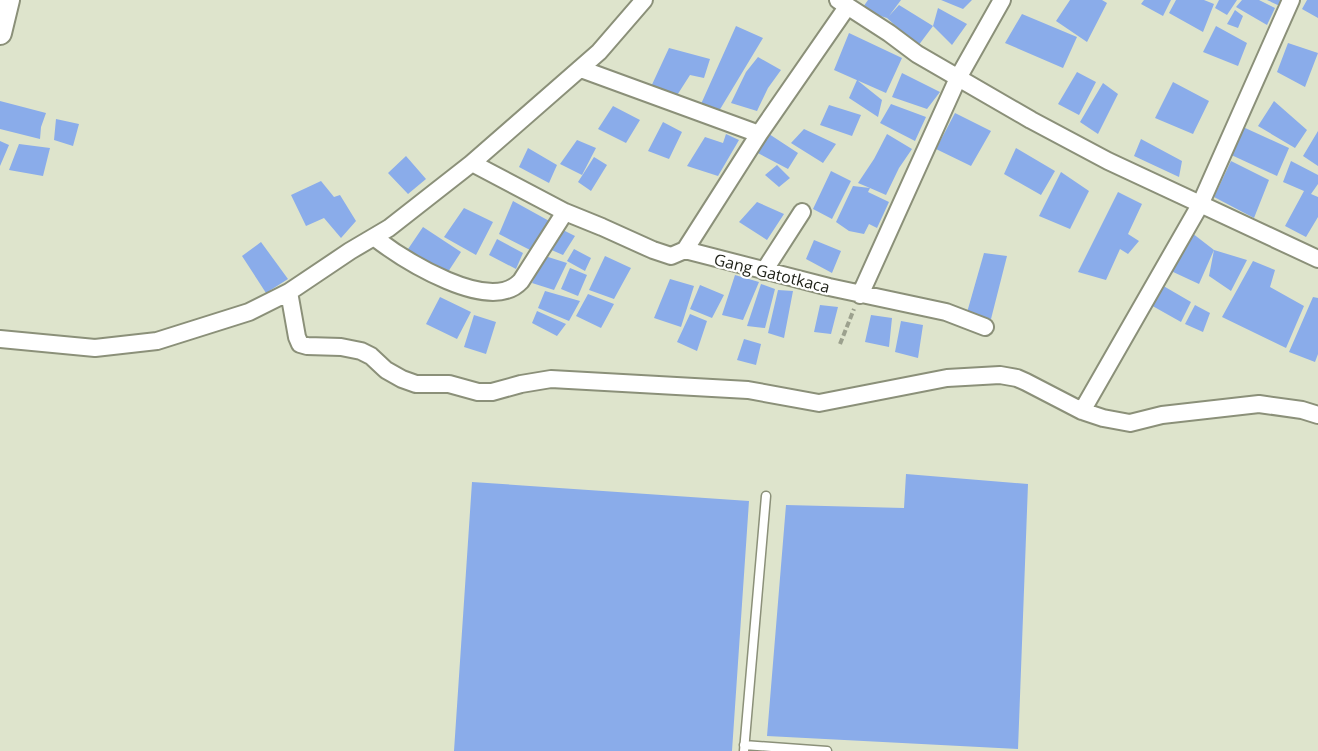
<svg xmlns="http://www.w3.org/2000/svg" width="1318" height="751" font-family="'Open Sans',sans-serif">
<style>
.building{fill:#8aacea}
.lines{fill:none;stroke-linecap:round;stroke-linejoin:round}
.lane-casing{stroke:#8b9079;stroke-width:11}
.street-casing{stroke:#8b9079;stroke-width:20}
.secondary-casing{stroke:#8b9079;stroke-width:26}
.path{stroke:#9ca18e;stroke-width:4;stroke-dasharray:6 3;stroke-linecap:butt}
.lane{stroke:#fff;stroke-width:8}
.street{stroke:#fff;stroke-width:16}
.secondary{stroke:#fff;stroke-width:22}
.labels{text-anchor:middle;dominant-baseline:central;stroke-width:4.5;stroke-linejoin:round;paint-order:stroke}
.street-label{font-size:16px;fill:#1e2017;stroke:#fff}
</style>
<rect width="100%" height="100%" fill="#dee4cc"/>
<path class="building" d="M868,0H901L889,16L899,5L933,26L938,8L967,24L952,45L933,26L918,46L887,18L861,10Z
M941,0H972L963,9Z
M1070,0H1102L1107,3L1087,42L1056,21Z
M1144,0H1171L1163,16L1141,4Z
M1176,0H1204L1214,4L1203,32L1169,13Z
M1219,0H1237L1227,15L1215,8Z
M1242,0H1259L1275,8L1267,25L1236,7Z
M1267,0H1286L1282,7Z
M1307,0H1318V18L1302,9Z
M1235,10L1243,16L1238,28L1227,24Z
M1022,14L1077,37L1063,68L1005,43Z
M736,26L763,38L719,111L701,104Z
M1216,26L1247,43L1238,66L1203,52Z
M849,33L902,58L886,93L834,70Z
M1288,43L1318,53L1305,87L1277,72Z
M669,48L710,59L704,78L690,75L674,100L649,91Z
M758,57L781,70L768,88L757,111L731,103L746,72Z
M1077,72L1096,82L1079,115L1058,104Z
M902,73L940,92L927,109L892,97Z
M857,80L882,100L878,117L849,98Z
M1173,82L1209,101L1193,134L1155,118Z
M1103,83L1118,94L1098,134L1080,122Z
M0,101L46,113L41,127L40,139L0,129Z
M1274,101L1307,130L1295,148L1258,126Z
M891,104L926,117L915,141L880,123Z
M829,105L861,115L852,136L820,125Z
M613,106L640,120L626,143L598,129Z
M955,113L991,131L971,166L936,149Z
M56,119L79,124L73,146L54,140Z
M663,122L682,132L669,159L648,151Z
M1243,127L1289,148L1277,176L1227,153Z
M804,129L836,144L823,163L791,143Z
M1318,131V166L1303,156Z
M726,134L739,140L718,176L687,166L705,137L723,143Z
M769,134L798,153L788,169L756,152Z
M887,134L912,149L899,168L886,195L870,188L868,192L889,202L877,228L869,224L864,234L849,231L836,222L853,186L870,188L858,183L874,159Z
M1141,139L1182,161L1179,177L1134,156Z
M577,140L596,148L582,175L560,164Z
M0,141L9,145L0,166Z
M19,144L50,148L43,176L9,170Z
M528,148L557,165L549,183L519,167Z
M1016,148L1055,171L1041,195L1004,174Z
M406,156L426,179L408,194L388,173Z
M594,157L607,165L591,191L578,182Z
M1231,161L1269,180L1254,218L1214,197Z
M1291,161L1318,175V184L1311,194L1318,197V217L1306,237L1285,226L1304,191L1283,182Z
M777,165L790,178L779,187L765,175Z
M831,171L851,181L832,219L813,209Z
M1061,172L1089,191L1070,229L1039,216Z
M321,181L334,197L340,195L356,221L341,238L324,218L306,226L291,195Z
M1118,192L1142,204L1128,234L1139,241L1128,254L1120,249L1106,280L1078,272Z
M513,201L551,222L534,252L499,234Z
M757,202L784,214L767,240L739,222Z
M464,208L493,222L476,255L444,237Z
M423,227L461,252L446,275L406,252Z
M559,228L575,236L563,255L547,248Z
M1192,233L1214,250L1199,284L1171,271Z
M497,239L523,253L516,269L489,255Z
M814,240L841,251L832,273L806,259Z
M261,242L288,279L266,293L242,256Z
M574,249L591,258L585,271L567,261Z
M1214,250L1247,260L1231,291L1209,276Z
M984,253L1007,256L991,319L966,316Z
M545,256L567,263L554,290L532,283Z
M605,256L631,268L614,299L589,290Z
M1253,261L1275,270L1270,287L1304,306L1286,348L1222,317Z
M570,268L587,275L578,296L561,289Z
M735,275L759,282L743,320L722,315Z
M670,279L694,286L681,327L654,318Z
M761,284L775,289L765,328L747,326Z
M1160,284L1191,302L1181,322L1149,304Z
M700,285L724,295L712,318L690,309Z
M778,290L793,291L784,338L768,333Z
M545,291L580,301L569,321L538,308Z
M588,294L614,304L601,328L576,316Z
M440,297L471,312L457,339L426,324Z
M1313,297L1318,298V354L1315,362L1289,352Z
M820,305L838,307L831,334L814,332Z
M1195,305L1210,313L1203,332L1185,324Z
M537,311L566,324L557,336L532,323Z
M690,314L707,321L697,351L677,342Z
M474,315L496,322L486,354L464,347Z
M871,315L892,318L889,347L865,342Z
M901,321L923,325L918,358L895,352Z
M744,339L761,344L756,365L737,360Z
M906,474L1028,484L1018,749L767,736L786,505L904,508Z
M472,482L749,501L732,751H454Z"/>
<g class="lines">
<g class="lane-casing">
<path id="lane" d="M744,745L827,751
M744,751L766,496"/>
</g>
<g class="street-casing">
<path id="street" d="M838,0L889,33L917,54L1031,120L1108,161L1318,259
M581,69L759,134
M472,163L565,212L602,227L653,250L671,256L685,250L759,134L847,7
M375,238C404,260 490,315 521,281L565,212
M685,250L829,287L946,312L985,327
M764,271L802,212
M289,292L297,337L300,344L307,346L341,347L361,351L371,356L386,370L402,379L416,384H449L478,392H492L521,384L551,379L748,390L819,403L947,378L1000,375L1017,378L1026,382L1082,411L1103,418L1130,423L1162,415L1259,404L1302,410L1318,415
M860,295L958,78L1002,0
M0,339L95,348L157,341L249,312L289,292L350,251L389,228L472,163L599,52L644,0
M1082,411L1200,205L1291,0"/>
</g>
<g class="secondary-casing">
<path id="secondary" d="M0,33L8,0"/>
</g>
<path class="path" d="M840,344L854,309"/>
<use href="#lane" class="lane"/>
<use href="#street" class="street"/>
<use href="#secondary" class="secondary"/>
</g>
<g class="labels">
<g class="street-label">
<text transform="translate(772 273) rotate(14)">Gang Gatotkaca</text>
</g>
</g>
</svg>
